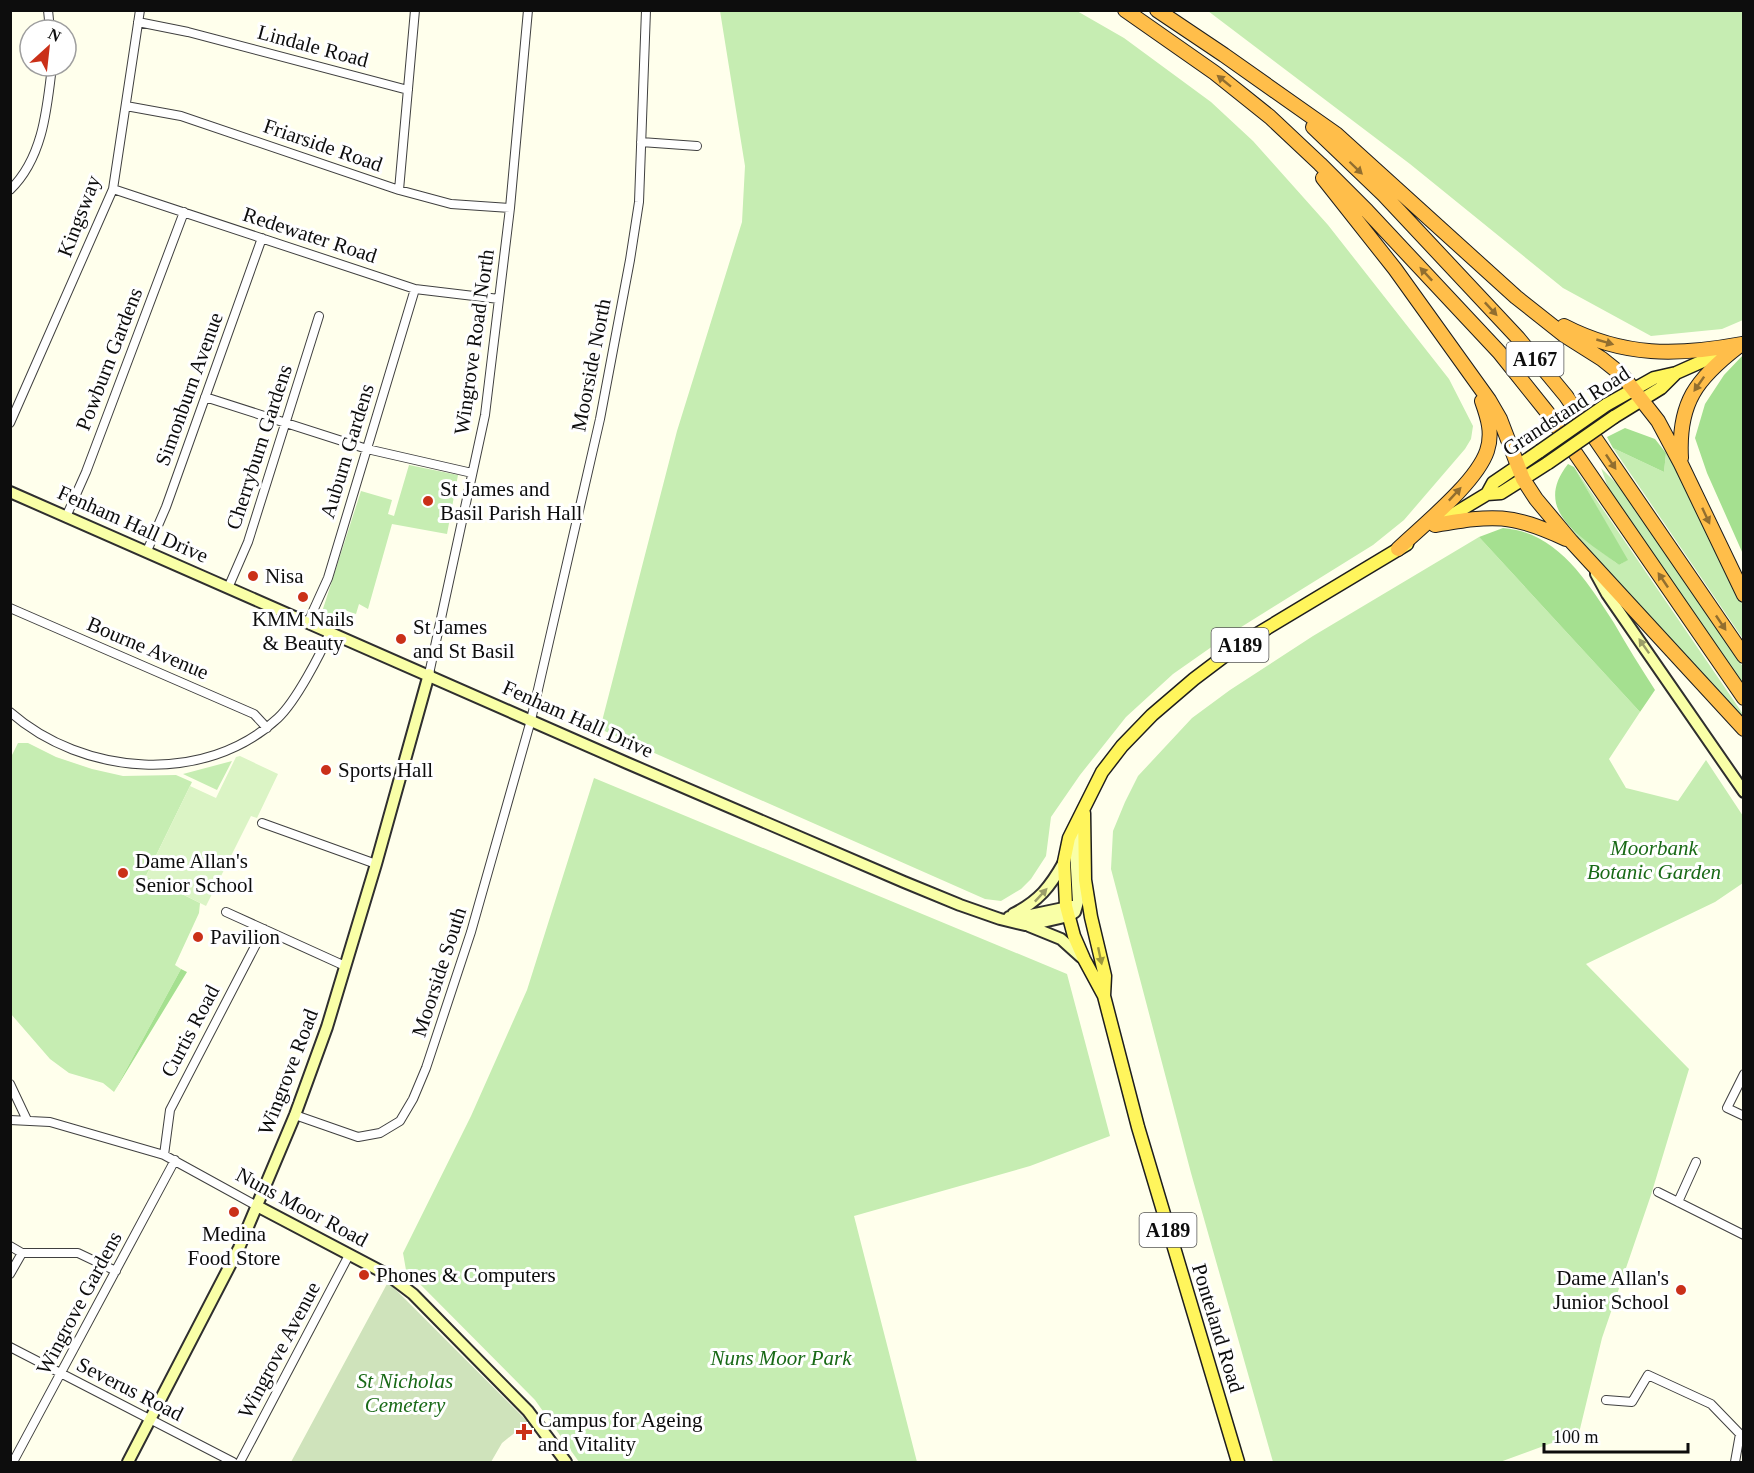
<svg xmlns="http://www.w3.org/2000/svg" width="1754" height="1473" font-family="'Times New Roman',serif">
<style>
.green{fill:#c6edb2}
.forest{fill:#a5e090}
.cemetery{fill:#cfe3bb}
.pitch{fill:#dbf4c5}
.lines{fill:none;stroke-linecap:round;stroke-linejoin:round}
.street-casing{stroke:#404040;stroke-width:10}
.secondary-casing{stroke:#2f2f2f;stroke-width:14}
.primary-casing{stroke:#1e1e1e;stroke-width:15}
.highway-casing{stroke:#1e1e1e;stroke-width:16}
.street{stroke:#fff;stroke-width:8}
.secondary{stroke:#f9ffa7;stroke-width:10}
.primary{stroke:#fff55c;stroke-width:12}
.highway{stroke:#ffbe4a;stroke-width:14}
.primary-bridge-casing{stroke:#1e1e1e;stroke-width:15;stroke-linecap:butt}
.primary-bridge{stroke:#fff55c;stroke-width:12}
.oneway{fill:#926e2f}
.oneway2{fill:#9b9e69}
.oneway3{fill:#9e983c}
.poi-dot{fill:#ca3018;stroke:#fff;stroke-width:2}
.labels{text-anchor:middle;dominant-baseline:central;stroke-width:6;stroke-linejoin:round;paint-order:stroke}
.shield{fill:#fff;stroke:#565656;stroke-width:1.5}
.shield-label{font-size:20px;font-weight:bold;fill:#0d0d0d}
.street-label{font-size:21px;fill:#0d0d0d;stroke:#fff}
.poi-label{font-size:21px;fill:#0d0d0d;stroke:#fff;text-anchor:start}
.park-label{font-size:21px;font-style:italic;fill:#196a17;stroke:#fff}
</style>
<rect width="100%" height="100%" fill="#ffffec"/>
<path class="green" d="M720,11H1077L1124,38L1211,102L1253,141L1328,225L1449,379L1473,426L1471,439L1465,449L1404,520L1373,545L1230,634L1173,674L1126,717L1080,775L1051,817L1046,856L1031,879L1021,889L1001,901L985,899L600,729L677,431L742,222L745,166Z
M1208,11H1743V320L1722,329L1651,336L1563,288L1410,164Z
M1613,448L1664,472L1666,453L1680,472L1743,606V639Z
M409,465L458,475L447,534L392,524L368,609L359,604L356,614L341,609L336,621L321,615L361,491L392,500L388,514L394,516Z
M1574,467L1743,714V722L1568,526L1619,565L1627,560Z
M1601,468L1622,489L1743,667V688L1610,493Z
M1479,537L1640,712L1609,759L1626,788L1678,801L1706,760L1743,816V883L1715,902L1586,964L1689,1069L1651,1195L1602,1338L1579,1433L1500,1462H1273L1191,1173L1111,869L1113,831L1125,802L1138,776L1192,718L1230,690L1313,636Z
M18,743H28L56,757L92,769L123,776L176,775L192,782L146,876L200,903L199,913L175,965L181,969L114,1092L103,1083L69,1073L50,1059L11,1014L10,759Z
M232,761L217,790L183,774Z
M594,778L1067,974L1110,1136L1030,1166L854,1216L917,1462H579L535,1400L406,1270L403,1253L471,1116L527,990Z"/>
<path class="forest" d="M1743,355V554L1707,473L1695,438L1705,404L1724,375Z
M1625,428L1655,439L1666,453L1664,472L1613,448L1607,437Z
M1568,464L1574,467L1628,560L1619,565C1585,539 1530,512 1568,464Z
M1503,528C1557,532 1587,581 1614,623C1627,646 1641,668 1655,690L1640,712L1479,537Z
M181,969L187,972L114,1092Z"/>
<path class="cemetery" d="M388,1282L528,1422L502,1443L491,1462H291Z"/>
<path class="pitch" d="M240,756L278,774L257,818L251,816L206,906L146,876L190,786L216,798L236,757Z"/>
<g class="lines">
<g class="street-casing">
<path id="street" d="M48,10L50,30
M138,22L188,32L408,90
M126,106L181,116L399,190L451,204L510,208
M641,142L697,146
M113,189L415,289L499,299
M10,190C43,158 47,109 52,66
M399,190L415,10
M205,397L367,449L472,473
M10,423L113,189L140,10
M66,517L86,472L184,212
M147,551L166,507L262,238
M228,588L248,542L319,316
M10,608L254,714L267,728
M308,622L328,578L415,289
M429,674L485,415L510,208L528,10
M10,712C83,776 205,786 278,718C296,701 320,655 330,632
M262,823L376,864
M226,912L345,966
M1744,1074L1727,1108L1744,1116
M10,1084L27,1120
M295,1115L358,1137L380,1133L400,1121L413,1099L426,1068L471,932L531,720L600,419L630,260L639,202L646,10
M10,1120L50,1122L164,1155L257,1206
M164,1155L170,1110L264,929
M1658,1192L1744,1235
M1678,1202L1696,1162
M10,1246L22,1253H78L116,1271
M10,1274L22,1253
M10,1347L233,1462
M1606,1400L1632,1402L1648,1375L1711,1404L1740,1434L1735,1462
M13,1462L175,1160
M240,1462L349,1255"/>
</g>
<g class="secondary-casing">
<path id="secondary" d="M10,492L627,763L904,882L960,905L1000,919L1025,925L1034,924L1069,916L1075,912L1078,902L1075,850L1082,825
M1596,574L1607,594L1744,792
M1013,914C1039,901 1050,887 1064,862
M1009,917H1021L1073,906
M1029,926L1061,939L1081,957
M257,1206L388,1275L413,1294L528,1411L566,1462
M128,1462L239,1248L295,1115L327,1027L376,864L429,674"/>
</g>
<g class="primary-casing">
<path id="primary" d="M1606,405L1654,378L1676,373L1730,349
M1614,417L1661,388L1675,374
M1487,494L1501,493L1548,463
M1439,523L1487,494L1493,483L1540,451
M1084,813L1085,880L1091,917L1105,976L1104,996
M1238,1462L1138,1127L1104,996L1084,959L1074,936L1066,906L1064,862L1069,838L1102,772L1122,746L1152,715L1194,679L1239,645L1407,544"/>
</g>
<g class="highway-casing">
<path id="highway" d="M1125,10L1215,73L1270,117L1320,164L1367,211L1499,352L1547,412L1744,698
M1157,10L1224,55L1336,134L1516,297L1564,335L1602,359L1622,375L1658,421L1681,464L1744,595
M1313,127L1384,195L1518,338L1566,396L1744,656
M1323,178L1395,269L1489,400L1500,419L1523,479L1536,499L1571,541L1744,729
M1564,326C1624,357 1677,356 1742,344
M1681,458C1678,403 1696,379 1739,346
M1435,525C1494,515 1511,513 1566,539
M1398,549C1423,525 1476,483 1487,451C1493,433 1488,418 1482,401"/>
</g>
<use href="#street" class="street"/>
<use href="#secondary" class="secondary"/>
<use href="#primary" class="primary"/>
<use href="#highway" class="highway"/>
<g class="primary-bridge-casing">
<path id="primary-bridge" d="M1540,451L1606,405
M1548,463L1614,417"/>
</g>
<use href="#primary-bridge" class="primary-bridge"/>
</g>
<defs><path id="oneway-solid" d="M-6-.8H1V-3.2L6.5 0L1 3.2V.8H-6Z" transform="scale(1.5)"/></defs>
<g class="oneway">
<use href="#oneway-solid" transform="translate(1224 81) rotate(-141)"/>
<use href="#oneway-solid" transform="translate(1356 168) rotate(44)"/>
<use href="#oneway-solid" transform="translate(1426 274) rotate(-133)"/>
<use href="#oneway-solid" transform="translate(1491 309) rotate(47)"/>
<use href="#oneway-solid" transform="translate(1605 342) rotate(16)"/>
<use href="#oneway-solid" transform="translate(1699 384) rotate(125)"/>
<use href="#oneway-solid" transform="translate(1611 462) rotate(56)"/>
<use href="#oneway-solid" transform="translate(1455 494) rotate(-47)"/>
<use href="#oneway-solid" transform="translate(1706 516) rotate(65)"/>
<use href="#oneway-solid" transform="translate(1663 580) rotate(-124)"/>
<use href="#oneway-solid" transform="translate(1721 623) rotate(56)"/>
</g>
<g class="oneway2">
<use href="#oneway-solid" transform="translate(1644 646) rotate(-125)"/>
<use href="#oneway-solid" transform="translate(1041 895) rotate(-47)"/>
</g>
<use class="oneway3" href="#oneway-solid" transform="translate(1100 956) rotate(78)"/>
<g class="poi-dot">
<circle cx="428" cy="501" r="6"/>
<circle cx="253" cy="576" r="6"/>
<circle cx="303" cy="597" r="6"/>
<circle cx="401" cy="639" r="6"/>
<circle cx="326" cy="770" r="6"/>
<circle cx="123" cy="873" r="6"/>
<circle cx="198" cy="937" r="6"/>
<circle cx="234" cy="1212" r="6"/>
<circle cx="364" cy="1275" r="6"/>
<circle cx="1681" cy="1290" r="6"/>
<path d="M521 1423h6v6h6v6h-6v6h-6v-6h-6v-6h6z"/>
</g>
<g class="labels">
<g class="shield">
<rect x="1506.5" y="342" width="57" height="34" rx="4.5"/>
<rect x="1211.5" y="628" width="57" height="34" rx="4.5"/>
<rect x="1139.5" y="1213" width="57" height="34" rx="4.5"/>
</g>
<g class="shield-label">
<text x="1535" y="359">A167</text>
<text x="1240" y="645">A189</text>
<text x="1168" y="1230">A189</text>
</g>
<g class="street-label">
<text transform="translate(313 46) rotate(15)">Lindale Road</text>
<text transform="translate(323 145) rotate(19)">Friarside Road</text>
<text transform="translate(79 216) rotate(-69)">Kingsway</text>
<text transform="translate(310 235) rotate(18)">Redewater Road</text>
<text transform="translate(474 342) rotate(-82)">Wingrove Road North</text>
<text transform="translate(109 359) rotate(-69)">Powburn Gardens</text>
<text transform="translate(591 365) rotate(-79)">Moorside North</text>
<text transform="translate(189 389) rotate(-70)">Simonburn Avenue</text>
<text transform="translate(1566 411) rotate(-33)">Grandstand Road</text>
<text transform="translate(259 447) rotate(-72)">Cherryburn Gardens</text>
<text transform="translate(347 451) rotate(-73)">Auburn Gardens</text>
<text transform="translate(133 524) rotate(24)">Fenham Hall Drive</text>
<text transform="translate(148 648) rotate(23)">Bourne Avenue</text>
<text transform="translate(578 719) rotate(24)">Fenham Hall Drive</text>
<text transform="translate(439 972) rotate(-72)">Moorside South</text>
<text transform="translate(190 1031) rotate(-62)">Curtis Road</text>
<text transform="translate(288 1072) rotate(-69)">Wingrove Road</text>
<text transform="translate(302 1207) rotate(28)">Nuns Moor Road</text>
<text transform="translate(79 1303) rotate(-62)">Wingrove Gardens</text>
<text transform="translate(1218 1328) rotate(73)">Ponteland Road</text>
<text transform="translate(279 1350) rotate(-62)">Wingrove Avenue</text>
<text transform="translate(130 1389) rotate(27)">Severus Road</text>
</g>
<g class="poi-label">
<text x="440" y="489">St James and<tspan x="440" dy="24">Basil Parish Hall</tspan></text>
<text x="265" y="576">Nisa</text>
<text x="303" y="619" text-anchor="middle">KMM Nails<tspan x="303" dy="24">&amp; Beauty</tspan></text>
<text x="413" y="627">St James<tspan x="413" dy="24">and St Basil</tspan></text>
<text x="338" y="770">Sports Hall</text>
<text x="135" y="861">Dame Allan's<tspan x="135" dy="24">Senior School</tspan></text>
<text x="210" y="937">Pavilion</text>
<text x="234" y="1234" text-anchor="middle">Medina<tspan x="234" dy="24">Food Store</tspan></text>
<text x="376" y="1275">Phones &amp; Computers</text>
<text x="1669" y="1278" text-anchor="end">Dame Allan's<tspan x="1669" dy="24">Junior School</tspan></text>
<text x="538" y="1420">Campus for Ageing<tspan x="538" dy="24">and Vitality</tspan></text>
</g>
<g class="park-label">
<text x="1654" y="848">Moorbank<tspan x="1654" dy="24">Botanic Garden</tspan></text>
<text x="781" y="1358">Nuns Moor Park</text>
<text x="405" y="1381">St Nicholas<tspan x="405" dy="24">Cemetery</tspan></text>
</g>
</g>
<rect width="1754" height="1473" fill="none" stroke="#0d0d0d" stroke-width="24"/>
<g transform="translate(48 48) rotate(27)"><circle r="28" fill="#ffffff" stroke="#9e9e9e" stroke-width="1.5"/>
<path d="M0-4.5L10 22L0 15L-10 22Z" fill="#ca3018"/>
<text y="-9" font-size="16" font-weight="bold" text-anchor="middle" fill="#0d0d0d">N</text>
</g>
<path d="M1544 1443v9h144v-9" fill="none" stroke="#0d0d0d" stroke-width="3"/>
<text x="1553" y="1443" font-size="18" fill="#0d0d0d" stroke="#ffffff" stroke-width="4.5" paint-order="stroke">100 m</text>
</svg>
